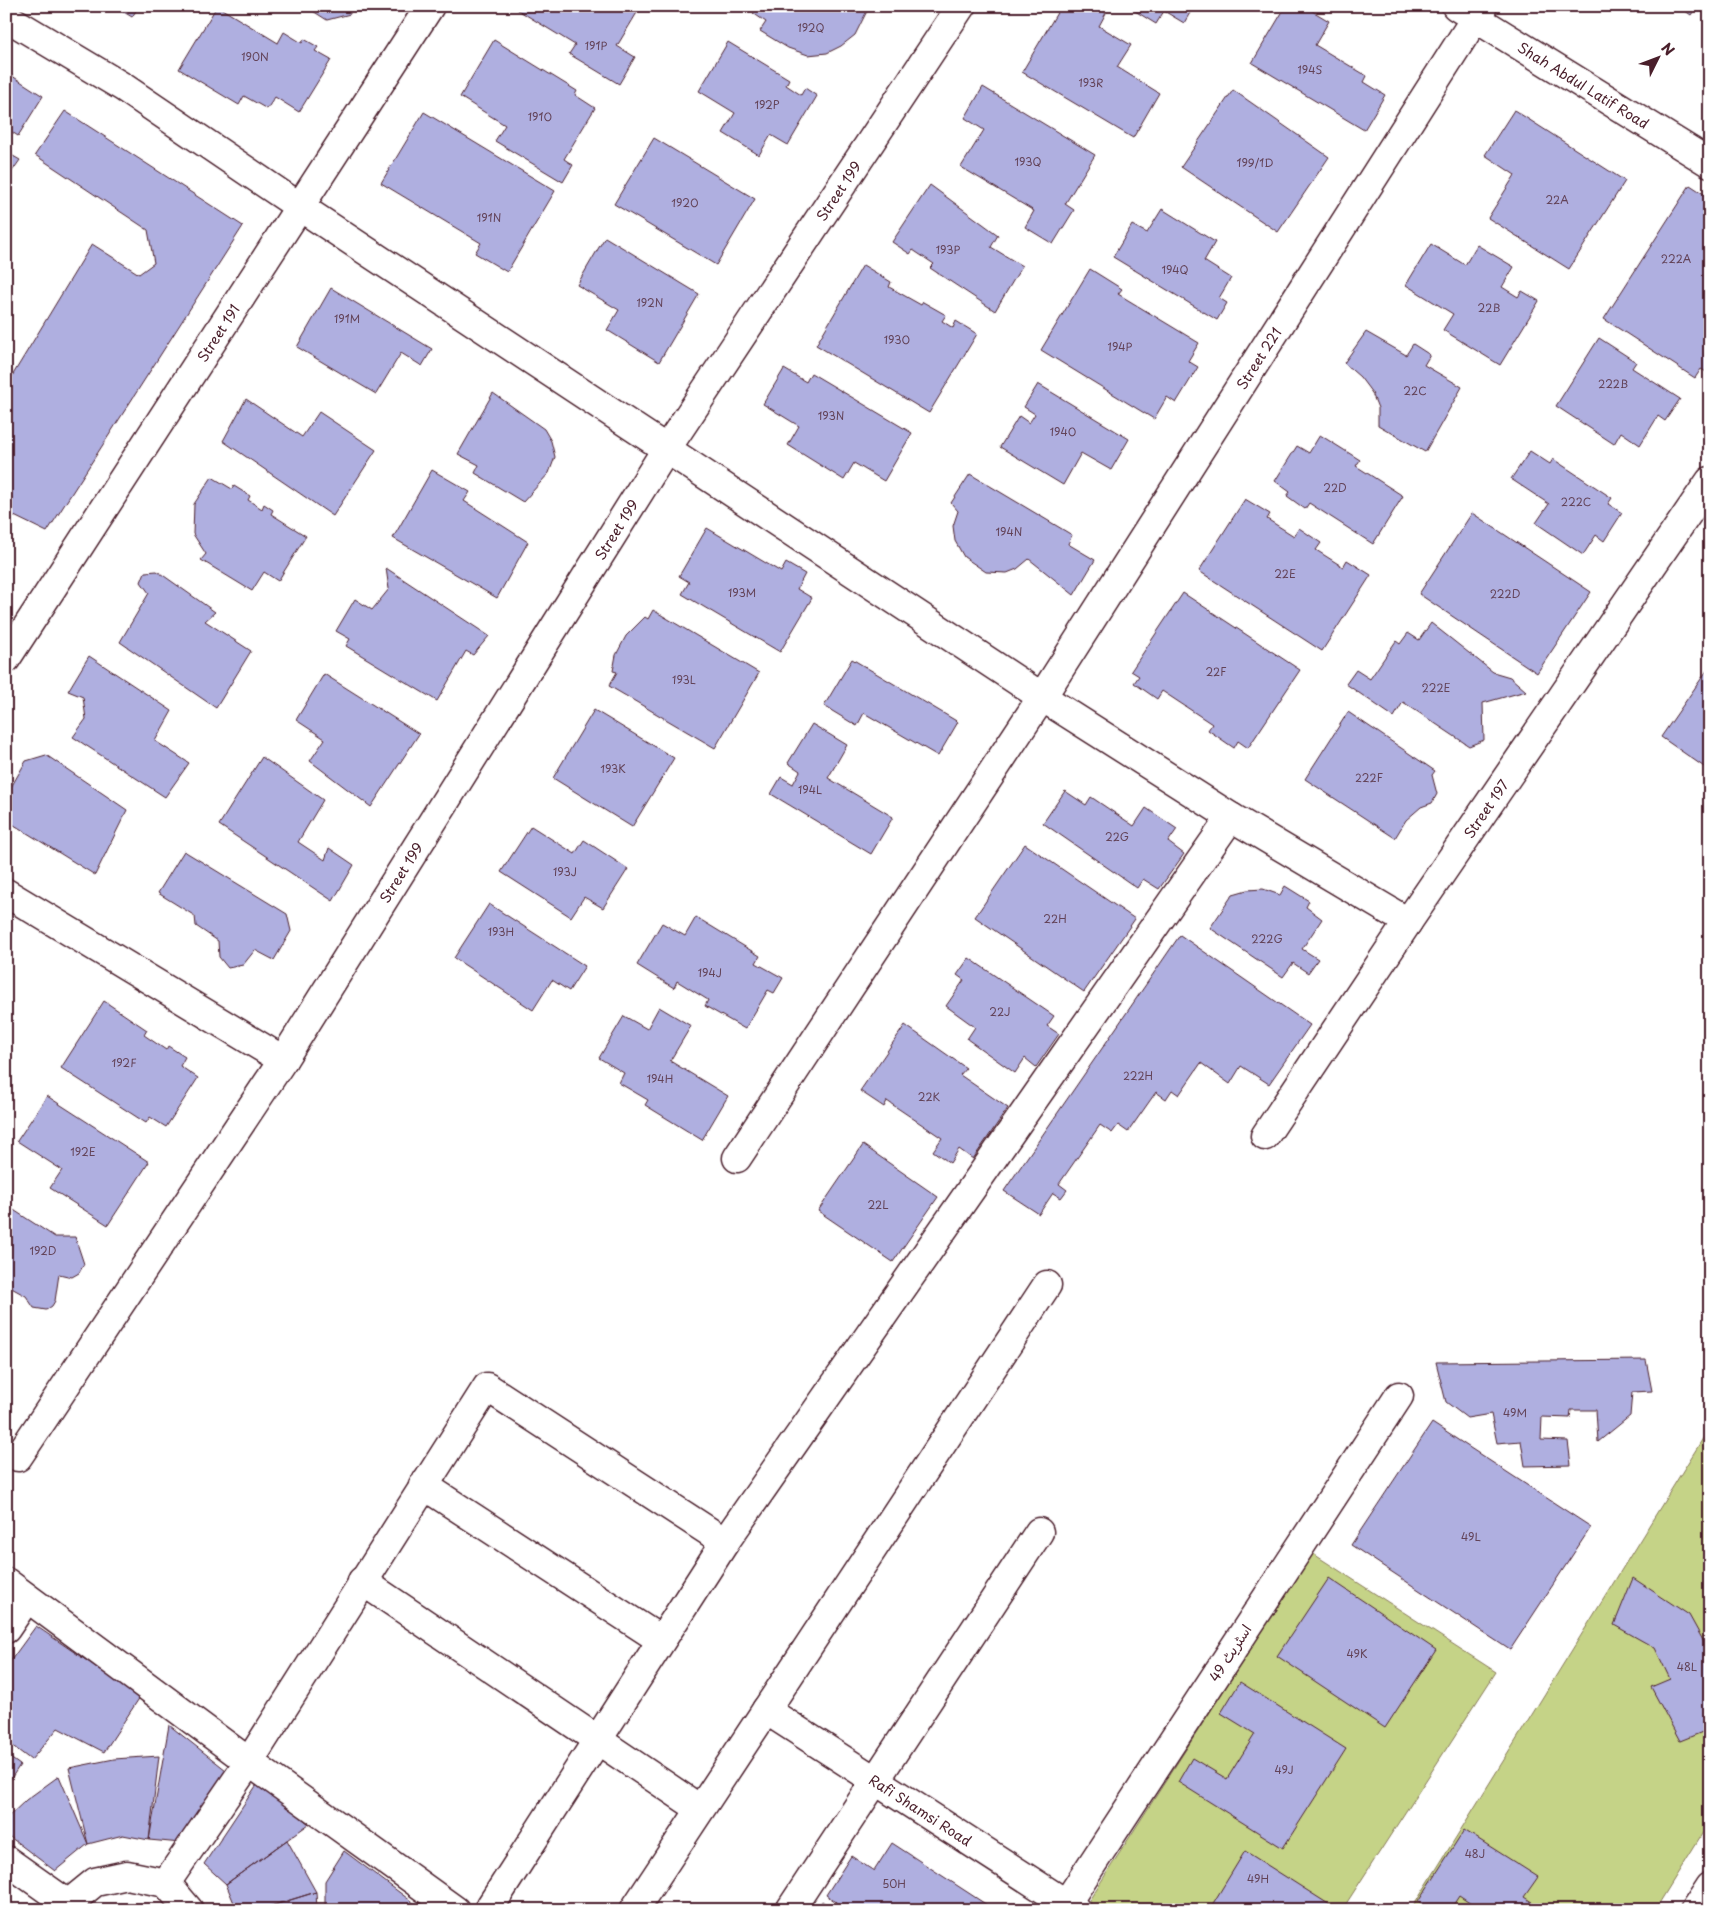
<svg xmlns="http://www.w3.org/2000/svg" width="1716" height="1916" font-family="'Playpen Sans','Playpen Sans Arabic',sans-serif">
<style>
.green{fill:#c5d387;stroke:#887959}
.building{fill:#afafe0;stroke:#4a1f2b}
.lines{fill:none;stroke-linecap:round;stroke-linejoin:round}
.minor-casing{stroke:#4a1f2b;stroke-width:31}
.minor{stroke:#fff;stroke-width:28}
.labels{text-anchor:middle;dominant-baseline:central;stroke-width:4.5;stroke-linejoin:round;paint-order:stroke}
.number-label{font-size:11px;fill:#634358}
.street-label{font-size:14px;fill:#4a1f2b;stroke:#fff}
</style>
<rect width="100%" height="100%" fill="#fff"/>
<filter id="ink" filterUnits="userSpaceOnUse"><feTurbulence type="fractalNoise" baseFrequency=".02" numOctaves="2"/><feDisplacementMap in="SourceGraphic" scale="10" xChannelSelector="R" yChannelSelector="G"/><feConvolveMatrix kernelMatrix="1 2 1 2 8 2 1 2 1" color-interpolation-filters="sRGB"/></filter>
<g filter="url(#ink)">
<path class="green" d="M1710,1427V1821L1655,1910H1411Z
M1312,1553L1496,1672L1342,1910H1099L1088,1902Z"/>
<path class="building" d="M114,6H139L132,17Z
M217,6L278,43L284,32L302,43L304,39L318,47L315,51L331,60L299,112L275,97L267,109L244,96L239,105L179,69Z
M305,6H349L350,14L327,20Z
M515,6H641L617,46L635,57L619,84L569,54L575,45L513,7Z
M757,6H863L868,9L855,35L841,46L827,53L808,55L788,48L760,31L766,22L753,13Z
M1061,6H1094L1106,13L1099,26L1131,45L1117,67L1159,93L1133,138L1022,72Z
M1127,6H1194L1184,23L1164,11L1156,24Z
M1286,6H1304L1329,21L1315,45L1367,76L1364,82L1385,95L1364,130L1252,63Z
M1678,6H1697L1691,15Z
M494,40L577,91L575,95L595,108L564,159L573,165L563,182L495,141L505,125L460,97Z
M728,42L789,79L786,85L801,95L805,88L817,96L788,145L771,135L759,155L723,133L735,113L699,91Z
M6,72L43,96L18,136L6,128Z
M983,87L1095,155L1065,204L1074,210L1053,244L1025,227L1034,211L961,167L984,130L965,118Z
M1233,90L1329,157L1278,232L1181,167Z
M1514,110L1625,181L1569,269L1488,218L1515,175L1485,155Z
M65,111L243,226L47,532L6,512V386L92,244L139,274L154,263L148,230L35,155Z
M424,112L555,191L507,272L475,253L481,243L381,183Z
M654,138L755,199L716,265L614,204Z
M6,152L20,160L6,180Z
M930,185L998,235L991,247L1022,266L995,311L930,268L934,264L913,250L910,254L892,242Z
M1690,185L1710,198V374L1701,369L1695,378L1604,319Z
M1162,209L1215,242L1204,261L1231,278L1219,298L1227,303L1217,320L1113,257L1132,225L1147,233Z
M605,237L699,294L659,362L607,330L619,310L577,285Z
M1431,244L1465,265L1477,245L1514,267L1502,287L1518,297L1522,291L1539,301L1500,365L1443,330L1453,314L1406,285Z
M863,265L891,282L889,287L921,305L923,302L946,315L942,321L953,328L956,321L977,334L929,413L816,345Z
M1090,269L1122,289L1118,294L1199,343L1188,361L1198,367L1176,403L1167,397L1154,419L1041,350Z
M331,288L432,349L422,366L401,353L376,394L297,347Z
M1366,332L1406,355L1413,344L1430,355L1424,365L1462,387L1425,452L1378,425V408L1372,393L1360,377L1344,363Z
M1599,338L1636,362L1632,368L1680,399L1665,421L1658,416L1640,445L1621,432L1614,444L1556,406Z
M784,369L806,382L811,373L912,433L884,481L854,463L844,480L788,445L799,426L763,404Z
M1038,384L1129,439L1111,470L1081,453L1063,485L1000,447L1019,416L1029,423L1035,414L1024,407Z
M493,393L544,429L551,441L555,457L549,473L523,502L475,473L479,465L458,454Z
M246,399L302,437L319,412L376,450L333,516L223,441Z
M1320,435L1360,460L1356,466L1403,496L1373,544L1309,503L1305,509L1287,496L1290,492L1275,481L1297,446L1309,453Z
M1530,451L1550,464L1553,459L1612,498L1608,504L1622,513L1604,541L1596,535L1583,555L1536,523L1549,504L1511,479Z
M432,470L470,492L464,501L528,542L497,598L393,538Z
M970,474L1072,535L1068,544L1095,560L1074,595L1029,559L1017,569L1007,573L986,572L964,557L955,541L953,526L958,511L951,503Z
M212,477L232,489L234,486L250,496L248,500L262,509L264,504L273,510L271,514L306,536L278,581L264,572L252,591L201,560L206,554L193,534L194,504Z
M1245,499L1270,514L1267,519L1294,536L1299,528L1321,543L1316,550L1343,567L1347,560L1371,575L1322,651L1199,571Z
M1472,513L1591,592L1537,673L1419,594Z
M707,528L781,572L786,563L805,574L797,589L812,598L780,652L682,594L689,582L679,576Z
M386,568L489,636L473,655L466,651L437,701L346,646L350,639L336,631L355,599L372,610L389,589Z
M157,571L215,612L205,621L251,651L216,708L120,642L149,593L141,582L145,572Z
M1183,593L1300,670L1248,748L1238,741L1234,748L1208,730L1212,724L1162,691L1157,699L1134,683L1139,676L1131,671Z
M653,610L759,673L715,748L609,686L617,672L613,671L616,655L626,636L645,617L648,619Z
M1431,623L1493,672L1510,677L1526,691L1483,703L1484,740L1469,746L1403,702L1394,717L1346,684L1356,670L1370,679L1396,641L1400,644L1408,633L1419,640Z
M89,656L172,711L155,741L189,763L165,797L73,737L86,719L83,697L68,691Z
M852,659L958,722L938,756L864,713L857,726L824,706Z
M1710,666V771L1661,737Z
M324,674L419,734L371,807L310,761L325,739L296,720Z
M594,710L674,758L632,827L553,778Z
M1348,712L1435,771L1432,775L1437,794L1432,803L1421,807L1406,820L1395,838L1305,779Z
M812,724L847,745L828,778L893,817L871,854L771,794L781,777L793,784L800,771L788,763Z
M46,755L127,810L95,875L6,820V796L26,761Z
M262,757L323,800L298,842L325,860L329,848L354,865L333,901L219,825Z
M1065,791L1086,805L1091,797L1134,826L1146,808L1177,829L1168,842L1184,854L1159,889L1143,879L1137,888L1043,823Z
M531,826L575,854L584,840L628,869L603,908L584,897L571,917L501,872Z
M1025,844L1135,919L1084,992L975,917Z
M184,851L287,914L291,931L274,960L255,950L243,965L228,968L219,957L218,941L196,926L195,916L158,893Z
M1285,886L1309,901L1306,907L1322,919L1302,949L1318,959L1308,973L1293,963L1283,977L1210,928L1233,894L1247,890L1263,889L1280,895Z
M489,904L585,966L569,991L552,980L533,1010L454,958Z
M696,917L760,956L756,963L783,978L774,993L768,990L745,1029L705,1006L708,1000L677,981L674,988L637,965L662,923L685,936Z
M1180,935L1310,1025L1269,1084L1241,1066L1230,1084L1201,1063L1179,1095L1172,1090L1166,1099L1156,1092L1128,1132L1118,1125L1112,1133L1100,1125L1059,1184L1067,1190L1061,1198L1053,1193L1039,1214L1004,1191Z
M969,958L1054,1016L1047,1026L1059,1034L1036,1067L1025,1058L1015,1073L967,1039L975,1027L946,1006L964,980L957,975Z
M104,1001L147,1030L144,1035L166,1050L168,1046L185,1057L180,1066L198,1078L166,1127L150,1117L146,1123L61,1068Z
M659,1007L691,1026L670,1061L728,1096L702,1140L645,1105L648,1100L619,1083L624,1073L599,1058L624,1016L647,1029Z
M905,1025L966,1068L960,1075L1008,1108L973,1159L959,1149L950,1163L933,1151L942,1138L887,1101L884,1107L860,1091Z
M47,1096L149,1162L108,1225L50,1188L62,1170L17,1141Z
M863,1145L938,1197L893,1262L818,1211Z
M6,1205L55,1237H75L84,1264L79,1273L72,1277L59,1274L55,1301L52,1306L46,1310L34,1308L26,1296L6,1285Z
M1646,1360L1652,1391L1632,1392L1630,1416L1598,1442L1596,1410H1571L1570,1418L1542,1417L1541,1440L1568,1441L1571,1465L1525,1466L1521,1441L1497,1443L1491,1414L1467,1418L1446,1402L1436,1362Z
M1432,1423L1591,1527L1510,1650L1351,1545Z
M1329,1578L1436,1650L1385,1728L1277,1656Z
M1633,1578L1689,1615L1710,1653V1729L1680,1741L1651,1687L1670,1679L1655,1648L1614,1625Z
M36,1626L140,1697L104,1752L58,1728L31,1760L6,1741V1667Z
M1240,1682L1346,1749L1283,1848L1178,1782L1192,1758L1227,1779L1255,1734L1221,1713Z
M169,1725L226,1770L181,1843L149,1840Z
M6,1755L20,1765L6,1786Z
M159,1756L149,1840L123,1835L88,1844L69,1768L114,1759Z
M59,1776L88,1844L55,1871L6,1834V1819L26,1800Z
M258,1783L309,1824L226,1884L204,1864Z
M1464,1830L1538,1877L1524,1897L1544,1910H1480L1459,1896L1450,1910H1429L1418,1902Z
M287,1840L316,1892L258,1910H237L226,1884Z
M892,1843L987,1905L984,1910H848L826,1895L851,1856L874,1871Z
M344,1851L423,1910H331L325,1906V1881Z
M1245,1851L1330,1905L1327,1910H1209Z
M316,1892L317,1910H258Z
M6,1898L12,1903L11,1910H6Z
M822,1901L834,1910H816Z"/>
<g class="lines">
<g class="minor-casing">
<g id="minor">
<path id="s1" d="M1456,6L1710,163"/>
<path d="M6,17L123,87L300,207L1042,697L1231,817L1408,922"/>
<path id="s2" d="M6,659L430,6"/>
<path d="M6,893L283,1060"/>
<path id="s3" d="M1265,1136L1408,922L1710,481"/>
<path id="s4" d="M737,1158L1042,697L1483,6"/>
<path id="s5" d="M18,1457L283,1060L667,448L961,6"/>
<path d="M423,1485L661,1640"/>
<path d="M362,1581L700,1809"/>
<path d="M6,1582L249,1762L455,1910"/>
<path d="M6,1629L27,1598"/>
<path id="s6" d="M766,1710L1076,1910"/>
<path d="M6,1860L68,1904"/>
<path d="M166,1883L249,1762L487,1387L725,1542"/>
<path d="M65,1910L68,1904L95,1882L127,1875L166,1883L189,1910"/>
<path d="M488,1910L725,1542L1231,817"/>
<path d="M634,1910L1047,1285"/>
<path d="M790,1910L1039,1532"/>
<path d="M1062,1910L1399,1396"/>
<path d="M1695,1910L1710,1887"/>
</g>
</g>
<use href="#minor" class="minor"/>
</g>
</g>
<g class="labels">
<g class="number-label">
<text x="811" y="27">192Q</text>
<text x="596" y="45">191P</text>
<text x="255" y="56">190N</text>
<text x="1310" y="69">194S</text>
<text x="1091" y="82">193R</text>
<text x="767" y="104">192P</text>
<text x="540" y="116">191O</text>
<text x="1028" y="161">193Q</text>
<text x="1255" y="162">199/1D</text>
<text x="1557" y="199">22A</text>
<text x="685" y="202">192O</text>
<text x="489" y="217">191N</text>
<text x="948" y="249">193P</text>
<text x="1676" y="258">222A</text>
<text x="1175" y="269">194Q</text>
<text x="650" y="302">192N</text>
<text x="1489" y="307">22B</text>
<text x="347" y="318">191M</text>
<text x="897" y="339">193O</text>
<text x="1120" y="346">194P</text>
<text x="1613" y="383">222B</text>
<text x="1415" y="390">22C</text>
<text x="831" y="415">193N</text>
<text x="1063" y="431">194O</text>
<text x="1335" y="487">22D</text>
<text x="1576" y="501">222C</text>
<text x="1009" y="531">194N</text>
<text x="1285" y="573">22E</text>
<text x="742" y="592">193M</text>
<text x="1505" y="593">222D</text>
<text x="1216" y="671">22F</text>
<text x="684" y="679">193L</text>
<text x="1436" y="687">222E</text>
<text x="613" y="768">193K</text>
<text x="1369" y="777">222F</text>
<text x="810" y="789">194L</text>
<text x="1117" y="836">22G</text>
<text x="565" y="871">193J</text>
<text x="1055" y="918">22H</text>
<text x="501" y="931">193H</text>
<text x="1267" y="938">222G</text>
<text x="710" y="972">194J</text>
<text x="1000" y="1011">22J</text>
<text x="124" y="1062">192F</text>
<text x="1138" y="1075">222H</text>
<text x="660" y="1078">194H</text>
<text x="929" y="1096">22K</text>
<text x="83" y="1151">192E</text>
<text x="878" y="1204">22L</text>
<text x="43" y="1250">192D</text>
<text x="1515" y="1412">49M</text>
<text x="1471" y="1536">49L</text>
<text x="1357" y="1653">49K</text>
<text x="1687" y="1666">48L</text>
<text x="1284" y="1769">49J</text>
<text x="1475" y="1853">48J</text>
<text x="1258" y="1878">49H</text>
<text x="894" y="1883">50H</text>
</g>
<g class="street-label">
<text stroke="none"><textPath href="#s1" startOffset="150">Shah Abdul Latif Road</textPath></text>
<text stroke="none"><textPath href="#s5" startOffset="1509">Street 199</textPath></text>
<text stroke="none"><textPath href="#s2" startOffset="389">Street 191</textPath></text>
<text stroke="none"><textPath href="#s4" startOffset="955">Street 221</textPath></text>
<text stroke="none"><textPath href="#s5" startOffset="1104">Street 199</textPath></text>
<text stroke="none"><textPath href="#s3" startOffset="395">Street 197</textPath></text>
<text stroke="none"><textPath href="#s5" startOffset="699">Street 199</textPath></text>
<text transform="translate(1230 1653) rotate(-57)">اسٹریٹ 49</text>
<text stroke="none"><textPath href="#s6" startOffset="184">Rafi Shamsi Road</textPath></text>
</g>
</g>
<rect width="1716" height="1916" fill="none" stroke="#fff" stroke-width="25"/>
<rect x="12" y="12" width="1691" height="1891" fill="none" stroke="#4a1f2b" stroke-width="2" filter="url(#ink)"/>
<g transform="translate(1658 58) rotate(48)" stroke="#ffffff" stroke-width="4" paint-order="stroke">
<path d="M0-4L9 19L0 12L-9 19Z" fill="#4a1f2b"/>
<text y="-8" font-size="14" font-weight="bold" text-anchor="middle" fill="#4a1f2b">N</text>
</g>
</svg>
